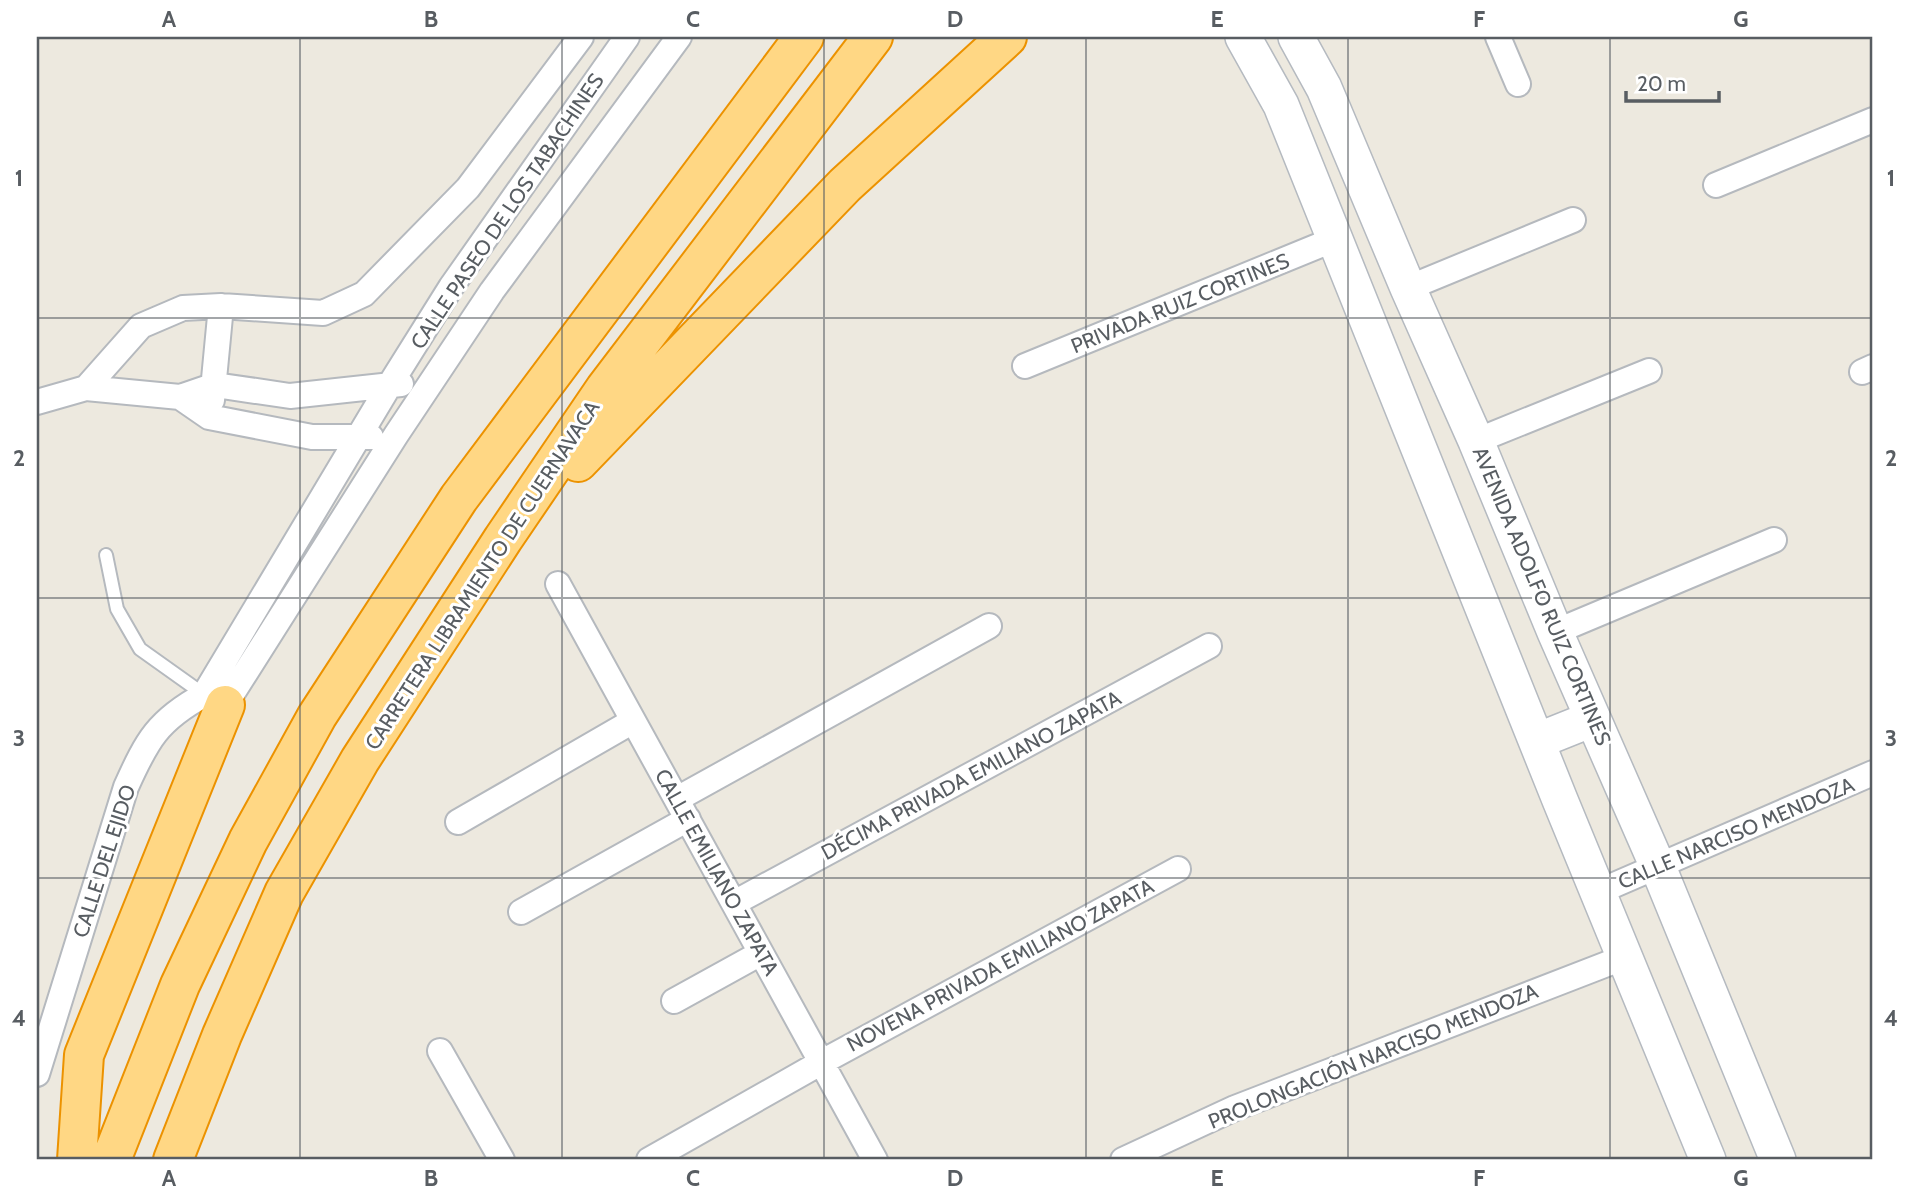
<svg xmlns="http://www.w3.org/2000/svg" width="1910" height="1197" font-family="Cabin,sans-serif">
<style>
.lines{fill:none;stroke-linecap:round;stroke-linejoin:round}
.lane-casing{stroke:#b5b9be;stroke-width:16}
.street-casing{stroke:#b5b9be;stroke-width:28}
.secondary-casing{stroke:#b5bac0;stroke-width:38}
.highway-casing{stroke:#ec9200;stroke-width:42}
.lane{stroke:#fff;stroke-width:12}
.street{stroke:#fff;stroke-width:24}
.secondary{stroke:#fff;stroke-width:35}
.highway{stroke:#ffd784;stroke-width:38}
.grid{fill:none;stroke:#585d62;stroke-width:2;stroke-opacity:0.55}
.labels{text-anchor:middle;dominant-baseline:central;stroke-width:6;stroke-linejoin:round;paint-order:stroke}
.street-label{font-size:21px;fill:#585d62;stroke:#fff}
.neatline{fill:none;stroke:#585d62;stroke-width:2.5}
.grid-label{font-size:23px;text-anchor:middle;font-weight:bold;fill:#585d62}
</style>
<rect width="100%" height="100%" fill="#ede9df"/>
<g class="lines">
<g class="lane-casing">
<path id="lane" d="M106,555L117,609L140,649L206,696"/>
</g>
<g class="street-casing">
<path id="street" d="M1498,37L1518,84
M1716,185L1873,120
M1408,288L1573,220
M1025,366L1335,239
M1862,372L1873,367
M86,388L141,326L183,308L221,306L323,313L364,294L468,188L581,37
M180,397L209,417L312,437H371
M212,400L221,306
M37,402L86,388L180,397L215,385L290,396L401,384
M1476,441L1649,371
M558,584L875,1160
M1555,632L1774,540
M225,705L396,435L492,291L679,37
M677,799L989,626
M458,822L633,721
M1598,892L1873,773
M734,903L1209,646
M521,912L688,819
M674,1001L761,953
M440,1051L502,1160
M37,1074L126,787C147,740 158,720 204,695L389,386L451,287L627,37
M649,1160L822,1062L1178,869
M1123,1160L1235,1108L1625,957"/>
</g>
<g class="secondary-casing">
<path id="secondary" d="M1243,37L1281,105L1560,800L1708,1160
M1296,37L1324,88L1408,288L1476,441L1555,632L1658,867L1778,1160
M1537,741L1592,719"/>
</g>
<g class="highway-casing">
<path id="highway" d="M578,462L845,185L1007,37
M77,1160L84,1055L225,705
M111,1160L180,985L248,841L317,716L459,498L804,37
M173,1160L222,1035L284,893L360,760L503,539L605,389L873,37"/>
</g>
<use href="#lane" class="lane"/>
<use href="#street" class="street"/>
<use href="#secondary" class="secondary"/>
<use href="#highway" class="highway"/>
</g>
<path class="grid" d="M300,37V1160M562,37V1160M824,37V1160M1086,37V1160M1348,37V1160M1610,37V1160M37,318H1873M37,598H1873M37,878H1873"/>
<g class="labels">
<g class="street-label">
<text transform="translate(507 211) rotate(-56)">CALLE PASEO DE LOS TABACHINES</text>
<text transform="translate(1180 303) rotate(-22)">PRIVADA RUIZ CORTINES</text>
<text transform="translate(482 575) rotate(-57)">CARRETERA LIBRAMIENTO DE CUERNAVACA</text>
<text transform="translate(1542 596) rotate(67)">AVENIDA ADOLFO RUIZ CORTINES</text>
<text transform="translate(971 775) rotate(-28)">DÉCIMA PRIVADA EMILIANO ZAPATA</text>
<text transform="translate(1736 833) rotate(-23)">CALLE NARCISO MENDOZA</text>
<text transform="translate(104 861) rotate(-72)">CALLE DEL EJIDO</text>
<text transform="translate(717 872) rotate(61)">CALLE EMILIANO ZAPATA</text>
<text transform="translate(1000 965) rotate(-28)">NOVENA PRIVADA EMILIANO ZAPATA</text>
<text transform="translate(1373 1056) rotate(-22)">PROLONGACIÓN NARCISO MENDOZA</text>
</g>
</g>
<rect width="1910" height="1197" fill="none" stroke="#ffffff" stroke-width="77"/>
<path d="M1626 91v10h93v-10" fill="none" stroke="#585d62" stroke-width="3.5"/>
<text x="1637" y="91" font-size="21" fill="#585d62" stroke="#ffffff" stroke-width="5" paint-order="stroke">20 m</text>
<rect x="38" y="38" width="1833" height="1120" class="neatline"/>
<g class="grid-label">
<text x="169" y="27">A</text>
<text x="431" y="27">B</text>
<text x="693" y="27">C</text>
<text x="955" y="27">D</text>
<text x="1217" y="27">E</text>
<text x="1479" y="27">F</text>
<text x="1741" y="27">G</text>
<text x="19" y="186">1</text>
<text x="1891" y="186">1</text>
<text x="19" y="466">2</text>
<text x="1891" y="466">2</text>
<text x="19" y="746">3</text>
<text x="1891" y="746">3</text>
<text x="19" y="1026">4</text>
<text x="1891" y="1026">4</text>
<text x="169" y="1186">A</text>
<text x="431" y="1186">B</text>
<text x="693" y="1186">C</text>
<text x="955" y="1186">D</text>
<text x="1217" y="1186">E</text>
<text x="1479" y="1186">F</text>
<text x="1741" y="1186">G</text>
</g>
</svg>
